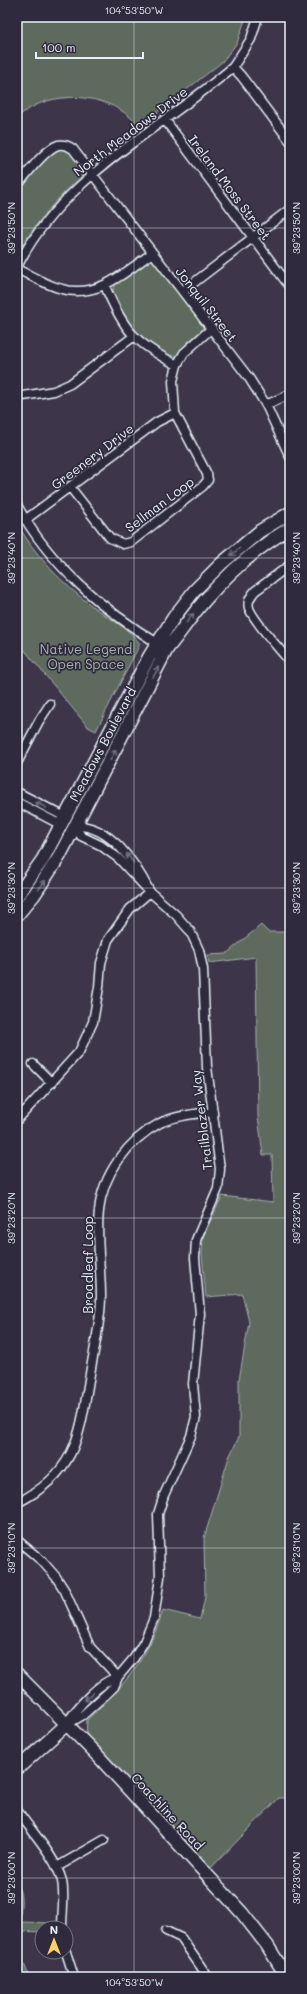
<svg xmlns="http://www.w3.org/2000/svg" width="307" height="1994" font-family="Mali,sans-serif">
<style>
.green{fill:#5f6a5f;stroke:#a4aeac}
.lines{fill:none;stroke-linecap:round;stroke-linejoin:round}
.street-casing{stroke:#e8f1f8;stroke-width:11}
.secondary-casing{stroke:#e8f1f8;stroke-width:15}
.street{stroke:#2f2a3d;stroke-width:8}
.secondary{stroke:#2f2a3d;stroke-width:12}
.oneway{stroke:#70707e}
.ticks{fill:none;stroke:#e8f1f8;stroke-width:1;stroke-opacity:0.45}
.labels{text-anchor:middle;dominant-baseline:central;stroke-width:3.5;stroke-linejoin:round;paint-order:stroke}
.street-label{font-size:13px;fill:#e8f1f8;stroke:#2f2a3d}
.park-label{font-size:13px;fill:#aab4b3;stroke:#2f2a3d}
.neatline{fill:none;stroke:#e8f1f8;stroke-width:1.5}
.ticks-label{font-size:10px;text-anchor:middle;fill:#e8f1f8}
</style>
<rect width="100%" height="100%" fill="#3d3549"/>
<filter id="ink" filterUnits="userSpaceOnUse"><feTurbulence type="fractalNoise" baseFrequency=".025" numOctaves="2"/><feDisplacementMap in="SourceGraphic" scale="8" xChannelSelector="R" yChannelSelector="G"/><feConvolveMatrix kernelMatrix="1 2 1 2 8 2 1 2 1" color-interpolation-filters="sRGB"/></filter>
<g filter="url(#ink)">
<path class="green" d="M17,17H246L237,43L222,62L139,127C118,98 73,91 41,103C33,106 25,111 17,117Z
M60,149L71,151L86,171L85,173C57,199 37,220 17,254V190C28,176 43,156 60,149Z
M150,260L154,261L203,325V329L186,344L176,356C169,356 164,353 158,349C136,336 121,315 113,290L115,285Z
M17,523C35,556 63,584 92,606C107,618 130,628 140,644L96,731L88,727L17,641Z
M261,925L268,932H290V1798H279L211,1868L86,1734L87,1720C124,1685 148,1660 163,1610L200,1619L205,1597L204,1538L229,1457L239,1437V1380L249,1322L242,1294L206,1297L202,1254L203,1237L222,1196L273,1202L272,1155H263L258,1116L256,957L209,963L208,955L226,954Z
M17,1885C24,1895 20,1911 20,1922L53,1923V1928H42V1932L20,1931L22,1958L29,1977H17Z"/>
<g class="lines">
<g class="street-casing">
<path id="street" d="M233,67L242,77L290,141
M165,120L290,287
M17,186C26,175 45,149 58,145C64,144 69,146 73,149L249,378L266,405L290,457
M17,267C62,176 159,131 233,67L251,39L258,17
M17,269C32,276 46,285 62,289C97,299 126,272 152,253
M105,286C124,331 134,342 177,365
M183,291L290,209
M17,397L54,391L70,384L133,337
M266,405L290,394
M70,487L110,538L123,544L131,542L203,486L208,480L207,474L175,413L173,381L177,365L184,353L212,328
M17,505C50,566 103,610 162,646
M25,520L157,422L175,413
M290,565L255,591C251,596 247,601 249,608C254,622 280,649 290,662
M17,763L39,721L50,704
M17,792L65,817
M17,802L61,825
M33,1064L52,1083
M17,1120L79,1052L93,1022L99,987L101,963L108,940L130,909L150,892
M17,1503C80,1471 80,1431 91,1368C95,1345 101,1320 101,1296C101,1268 96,1239 99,1211C102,1175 128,1140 160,1123C177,1115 196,1114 213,1112
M17,1540L42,1561L56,1577L65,1591L90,1647L118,1677
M66,1725L83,1715L114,1687L118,1677L134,1658L144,1642L154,1618L160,1577L158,1514L164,1495L191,1436L196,1417L193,1384L200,1314L195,1258L196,1240L218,1189L220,1169L207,1067L203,969L199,950L190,931L176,915L150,892L118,858L100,845L81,836L75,826C110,824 136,864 150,892
M66,1725C75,1709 100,1681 118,1677
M17,1810C31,1831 56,1857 62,1881C65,1896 62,1912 62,1928
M57,1867L104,1840
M166,1931L181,1938L208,1977
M66,1952L74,1977"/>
</g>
<g class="secondary-casing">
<path id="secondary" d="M17,896L43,859L149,657L174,617L195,590L221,564L260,531L290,513
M17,915L34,895L59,857L167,649C180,633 191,616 205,600C229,572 258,547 290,528
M17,1674L99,1757L242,1913L267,1945L287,1977
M17,1769L66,1725"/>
</g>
<use href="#street" class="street"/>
<use href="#secondary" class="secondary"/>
</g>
<defs><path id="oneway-shaft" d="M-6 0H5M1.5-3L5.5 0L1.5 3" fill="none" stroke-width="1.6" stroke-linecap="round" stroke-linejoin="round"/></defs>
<g class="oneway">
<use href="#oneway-shaft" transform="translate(235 552) rotate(140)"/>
<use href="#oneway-shaft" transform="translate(190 618) rotate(-52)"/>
<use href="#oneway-shaft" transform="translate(156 672) rotate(-62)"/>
<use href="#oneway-shaft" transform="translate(113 755) rotate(-62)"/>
<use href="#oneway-shaft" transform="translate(41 805) rotate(-153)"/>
<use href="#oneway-shaft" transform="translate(130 858) rotate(-128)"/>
<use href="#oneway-shaft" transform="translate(42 885) rotate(-54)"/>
<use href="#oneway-shaft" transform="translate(89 1697) rotate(137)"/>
</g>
</g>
<path class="ticks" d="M134,17V1977M17,228H290M17,558H290M17,888H290M17,1218H290M17,1548H290M17,1878H290"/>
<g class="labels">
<g class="street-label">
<text transform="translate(130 131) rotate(-37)">North Meadows Drive</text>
<text transform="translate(230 187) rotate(53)">Ireland Moss Street</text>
<text transform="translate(207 304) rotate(52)">Jonquil Street</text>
<text transform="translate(92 456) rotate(-37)">Greenery Drive</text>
<text transform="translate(159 504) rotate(-37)">Sellman Loop</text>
<text transform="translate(102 744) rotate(-62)">Meadows Boulevard</text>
<text transform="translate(201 1120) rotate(-97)">Trailblazer Way</text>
<text transform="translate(87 1265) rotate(-90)">Broadleaf Loop</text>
<text transform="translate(168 1811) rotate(47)">Coachline Road</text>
</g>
<g class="park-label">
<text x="86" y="648">Native Legend<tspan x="86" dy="15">Open Space</tspan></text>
</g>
</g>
<rect width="307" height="1994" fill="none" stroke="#2f2a3d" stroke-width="44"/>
<g transform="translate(54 1940)"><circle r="19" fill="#2f2a3d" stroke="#797a88"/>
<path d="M0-3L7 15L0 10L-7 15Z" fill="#ffd166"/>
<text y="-6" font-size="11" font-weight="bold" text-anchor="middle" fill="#e8f1f8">N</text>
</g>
<path d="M36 52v6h107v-6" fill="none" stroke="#e8f1f8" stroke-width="2"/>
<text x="42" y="52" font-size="12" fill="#e8f1f8" stroke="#2f2a3d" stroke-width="3" paint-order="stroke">100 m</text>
<rect x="22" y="22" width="263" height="1950" class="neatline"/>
<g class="ticks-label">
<text x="134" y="14">104°53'50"W</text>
<text transform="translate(11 228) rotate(-90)" y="4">39°23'50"N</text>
<text transform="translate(296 228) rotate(-90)" y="4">39°23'50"N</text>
<text transform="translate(11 558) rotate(-90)" y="4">39°23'40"N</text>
<text transform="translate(296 558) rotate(-90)" y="4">39°23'40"N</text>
<text transform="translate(11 888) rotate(-90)" y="4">39°23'30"N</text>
<text transform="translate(296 888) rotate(-90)" y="4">39°23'30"N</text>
<text transform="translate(11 1218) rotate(-90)" y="4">39°23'20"N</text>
<text transform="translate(296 1218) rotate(-90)" y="4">39°23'20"N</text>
<text transform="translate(11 1548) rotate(-90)" y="4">39°23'10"N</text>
<text transform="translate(296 1548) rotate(-90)" y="4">39°23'10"N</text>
<text transform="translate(11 1878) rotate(-90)" y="4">39°23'00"N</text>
<text transform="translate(296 1878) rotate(-90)" y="4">39°23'00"N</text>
<text x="134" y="1986">104°53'50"W</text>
</g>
</svg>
